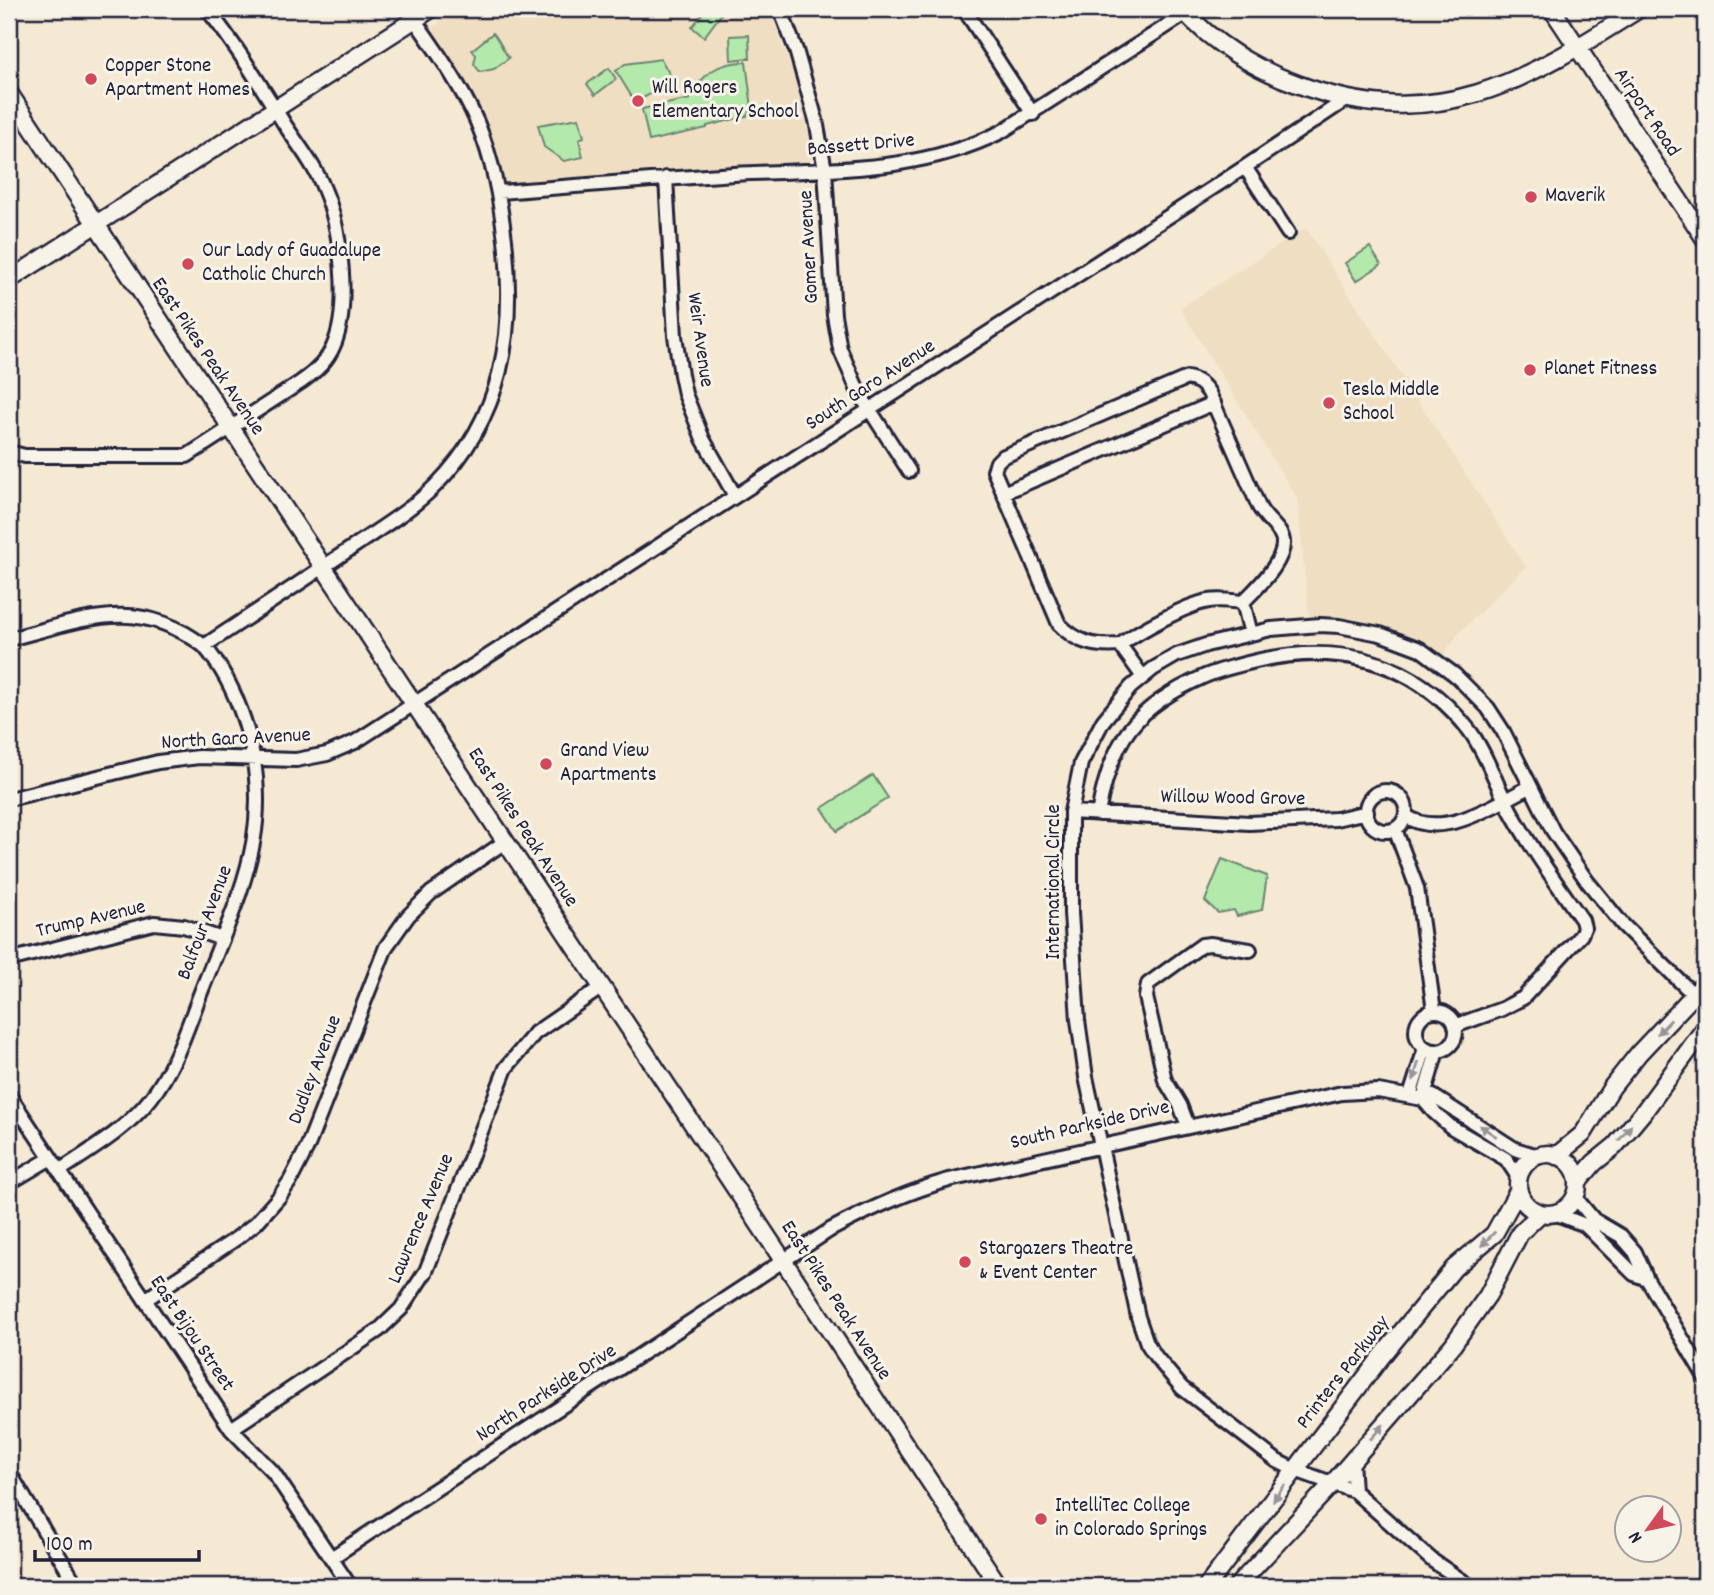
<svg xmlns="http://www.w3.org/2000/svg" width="1714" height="1595" font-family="Dekko,sans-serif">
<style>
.built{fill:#f0dec2}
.green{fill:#b3e9ab;stroke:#6a8673;stroke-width:2}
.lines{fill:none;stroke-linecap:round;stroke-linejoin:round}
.minor-casing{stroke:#22223b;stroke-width:18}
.major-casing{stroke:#22223b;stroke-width:21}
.minor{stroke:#f7f3e8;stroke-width:12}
.major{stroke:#f7f3e8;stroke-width:16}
.oneway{fill:#97959a}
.poi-dot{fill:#d1495b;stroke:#f7f3e8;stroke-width:2.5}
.labels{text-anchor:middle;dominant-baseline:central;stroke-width:6;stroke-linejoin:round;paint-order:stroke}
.poi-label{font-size:21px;fill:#22223b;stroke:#f7f3e8;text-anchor:start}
.street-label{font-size:21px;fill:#22223b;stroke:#f7f3e8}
</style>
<rect width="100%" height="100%" fill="#f5e9d3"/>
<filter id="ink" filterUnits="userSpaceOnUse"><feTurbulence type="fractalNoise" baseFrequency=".0143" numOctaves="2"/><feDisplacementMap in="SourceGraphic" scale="14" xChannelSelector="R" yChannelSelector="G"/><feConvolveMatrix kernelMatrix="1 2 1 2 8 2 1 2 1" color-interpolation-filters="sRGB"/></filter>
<g filter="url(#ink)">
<path class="built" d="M460,9H770L795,79L813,153L811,159L805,162L505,183L485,120L467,82L434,31V26Z
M1306,228L1526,567L1459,633L1443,655L1410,637L1388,628L1352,620L1309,616L1297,498L1180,308Z"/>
<path class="green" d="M706,9H725L704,37L692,27Z
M493,33C500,41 502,49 509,58L494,69L480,72L474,64L476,55L472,50Z
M749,35L750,58L731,60L730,36Z
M661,59L674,82L635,102L616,71L625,64Z
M746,62L752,108L747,116L707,126V128L649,141L642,109L690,99C702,73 718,62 746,62Z
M609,68L616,79L595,95L587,84Z
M579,118L584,137L579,139L583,157L564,161L544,147L538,125Z
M1370,247L1381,265L1356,281L1345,263Z
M873,775L888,798L837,831L822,808Z
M1222,859L1267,876L1262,910L1237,916L1234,910L1218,913L1205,901Z"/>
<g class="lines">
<g class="minor-casing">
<path id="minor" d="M780,9L796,50L816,120L825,170L834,315L840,349L859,393L909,471
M964,9L1033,114
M1245,167L1288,233
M666,178L675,336L681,375L685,394L703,439L735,496
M499,192C578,186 656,179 734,174C826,169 917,174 1001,132L1187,13
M9,452L25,456H187L301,382C314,373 327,361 333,347C351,307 341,228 324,189C315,166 299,146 285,125C261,86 236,45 207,9
M1003,493L1214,403
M9,639C82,621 136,594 204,646C253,614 301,582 350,549C379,529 410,511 435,486C504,416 515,333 505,240C500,199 493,160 477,122C459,81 432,45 407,9
M1120,645C1138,631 1188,604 1209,601C1221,599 1231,601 1243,602
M1143,677L1120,645C1095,647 1077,643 1059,624L994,471L997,462L1002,457L1187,378C1198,380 1203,384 1209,393L1259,507C1265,518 1274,524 1280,533C1294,554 1256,589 1243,602L1251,634
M1366 811a20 20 0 1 1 40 0a20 20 0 1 1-40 0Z
M9,799L158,762L199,757L296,760L327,754L355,742L1245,167L1347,99
M1071,812L1249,823L1336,819L1367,812
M1098,814C1111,739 1136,706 1205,676C1222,669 1239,665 1256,661C1340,642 1414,660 1469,730C1485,751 1493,777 1505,800C1527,843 1555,881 1582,920L1584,928L1581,935L1523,998L1502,1009L1455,1026
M1406,816C1443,841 1495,804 1530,787
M1395,829L1417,888L1434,1011
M9,960L154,923L184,926L222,939
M1416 1031a20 20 0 1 1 40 0a20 20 0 1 1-40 0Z
M9,1095L231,1429L273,1472L350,1586
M1410,1096L1425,1048
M1423,1099L1434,1112L1451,1127L1506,1159L1518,1177
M1423,1099L1437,1051
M1188,1126L1180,1105L1165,1080L1146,997L1148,984L1202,945L1210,944L1250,950
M59,1171C92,1149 127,1129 151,1098C177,1065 189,1021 205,982C242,888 277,823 244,720C235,693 223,668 204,646
M9,1183L51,1158
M1575,1197L1594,1220L1621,1236L1635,1252L1647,1279L1705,1377
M1557,1214L1585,1225L1634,1274L1647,1279
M145,1300L237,1238L256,1223L279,1197L290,1181L307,1148L386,947L408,916L431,893L506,841
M231,1429L379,1330L401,1309L426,1271L506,1068L535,1033L602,987
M1352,1460L1354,1491
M9,1472L77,1586
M331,1558L830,1230C869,1209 907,1192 949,1180L1342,1093L1378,1091L1423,1099L1433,1096L1515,1149L1538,1156
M1470,1586L1433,1561L1354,1491L1295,1470L1277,1461L1182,1388L1156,1357L1147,1343L1138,1317L1086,1077L1078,1020L1071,913V812L1081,763L1103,721L1131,687L1153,669L1177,655L1206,645L1271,629L1320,625L1339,626L1380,634L1420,649L1455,675L1488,708L1503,731L1553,831L1587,881L1623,925L1705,1006"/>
</g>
<g class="major-casing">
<path id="major" d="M1182,9C1212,43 1255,69 1297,84C1436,136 1524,82 1639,9
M1552,9L1705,239
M9,93L999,1586
M9,280L431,9
M1518 1184a30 30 0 1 1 60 0a30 30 0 1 1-60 0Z
M1556,1156L1583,1134L1612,1087L1639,1053L1705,983
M1578,1182L1594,1163L1615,1146L1645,1110L1705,1028
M1207,1586L1382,1356L1454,1268L1494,1234L1518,1191
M1237,1586L1332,1484L1452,1346L1488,1295L1520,1233L1541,1213"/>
</g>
<use href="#minor" class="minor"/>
<use href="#major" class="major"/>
</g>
<defs><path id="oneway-solid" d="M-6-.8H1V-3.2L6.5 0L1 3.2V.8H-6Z" transform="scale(1.75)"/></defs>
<g class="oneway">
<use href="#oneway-solid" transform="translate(1664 1027) rotate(134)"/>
<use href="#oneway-solid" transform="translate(1416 1071) rotate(106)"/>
<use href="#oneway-solid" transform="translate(1488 1131) rotate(-146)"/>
<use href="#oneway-solid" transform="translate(1625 1133) rotate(-50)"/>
<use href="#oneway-solid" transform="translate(1488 1239) rotate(134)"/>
<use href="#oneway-solid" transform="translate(1377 1432) rotate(-48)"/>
<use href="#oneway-solid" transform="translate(1279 1493) rotate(126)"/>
</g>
</g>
<g class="poi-dot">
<circle cx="91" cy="79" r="7"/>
<circle cx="638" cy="101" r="7"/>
<circle cx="1531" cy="197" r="7"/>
<circle cx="188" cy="264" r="7"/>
<circle cx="1530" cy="370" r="7"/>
<circle cx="1329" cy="403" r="7"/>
<circle cx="546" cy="764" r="7"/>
<circle cx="965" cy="1262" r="7"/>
<circle cx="1041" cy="1519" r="7"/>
</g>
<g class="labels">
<g class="poi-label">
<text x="105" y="67">Copper Stone<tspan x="105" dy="24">Apartment Homes</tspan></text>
<text x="652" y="89">Will Rogers<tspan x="652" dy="24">Elementary School</tspan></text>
<text x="1545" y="197">Maverik</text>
<text x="202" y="252">Our Lady of Guadalupe<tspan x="202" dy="24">Catholic Church</tspan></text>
<text x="1544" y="370">Planet Fitness</text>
<text x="1343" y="391">Tesla Middle<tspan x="1343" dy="24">School</tspan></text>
<text x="560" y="752">Grand View<tspan x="560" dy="24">Apartments</tspan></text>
<text x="979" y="1250">Stargazers Theatre<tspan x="979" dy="24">&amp; Event Center</tspan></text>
<text x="1055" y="1507">IntelliTec College<tspan x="1055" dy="24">in Colorado Springs</tspan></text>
</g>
<g class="street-label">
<text transform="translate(1646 113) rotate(56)">Airport Road</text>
<text transform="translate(861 146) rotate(-5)">Bassett Drive</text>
<text transform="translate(810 247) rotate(-93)">Gomer Avenue</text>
<text transform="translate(699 340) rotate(82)">Weir Avenue</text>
<text transform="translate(207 357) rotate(56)">East Pikes Peak Avenue</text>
<text transform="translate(871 386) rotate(-33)">South Garo Avenue</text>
<text transform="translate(236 740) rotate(-3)">North Garo Avenue</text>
<text transform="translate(1233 799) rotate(1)">Willow Wood Grove</text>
<text transform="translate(522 828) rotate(57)">East Pikes Peak Avenue</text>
<text transform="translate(1055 882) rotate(-90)">International Circle</text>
<text transform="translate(91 920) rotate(-13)">Trump Avenue</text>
<text transform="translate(206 923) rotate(-69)">Balfour Avenue</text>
<text transform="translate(316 1070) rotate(-69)">Dudley Avenue</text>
<text transform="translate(1090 1126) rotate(-13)">South Parkside Drive</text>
<text transform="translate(422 1219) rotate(-67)">Lawrence Avenue</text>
<text transform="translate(835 1301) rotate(57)">East Pikes Peak Avenue</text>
<text transform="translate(191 1334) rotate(56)">East Bijou Street</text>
<text transform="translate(1344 1373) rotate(-52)">Printers Parkway</text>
<text transform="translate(547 1394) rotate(-33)">North Parkside Drive</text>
</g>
</g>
<rect width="1714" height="1595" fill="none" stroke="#f7f3e8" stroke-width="35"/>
<rect x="18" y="18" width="1679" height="1560" fill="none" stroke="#22223b" stroke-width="2.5" filter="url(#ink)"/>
<g transform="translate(1648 1529) rotate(237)"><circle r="33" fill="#f7f3e8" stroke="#a29fa3" stroke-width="2"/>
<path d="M0-5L12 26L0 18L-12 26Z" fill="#d1495b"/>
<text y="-10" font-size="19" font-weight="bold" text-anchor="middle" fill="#22223b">N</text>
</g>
<path d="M35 1550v10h164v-10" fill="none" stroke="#22223b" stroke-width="3.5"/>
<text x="46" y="1550" font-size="21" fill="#22223b" stroke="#f7f3e8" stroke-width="5" paint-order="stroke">100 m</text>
</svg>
